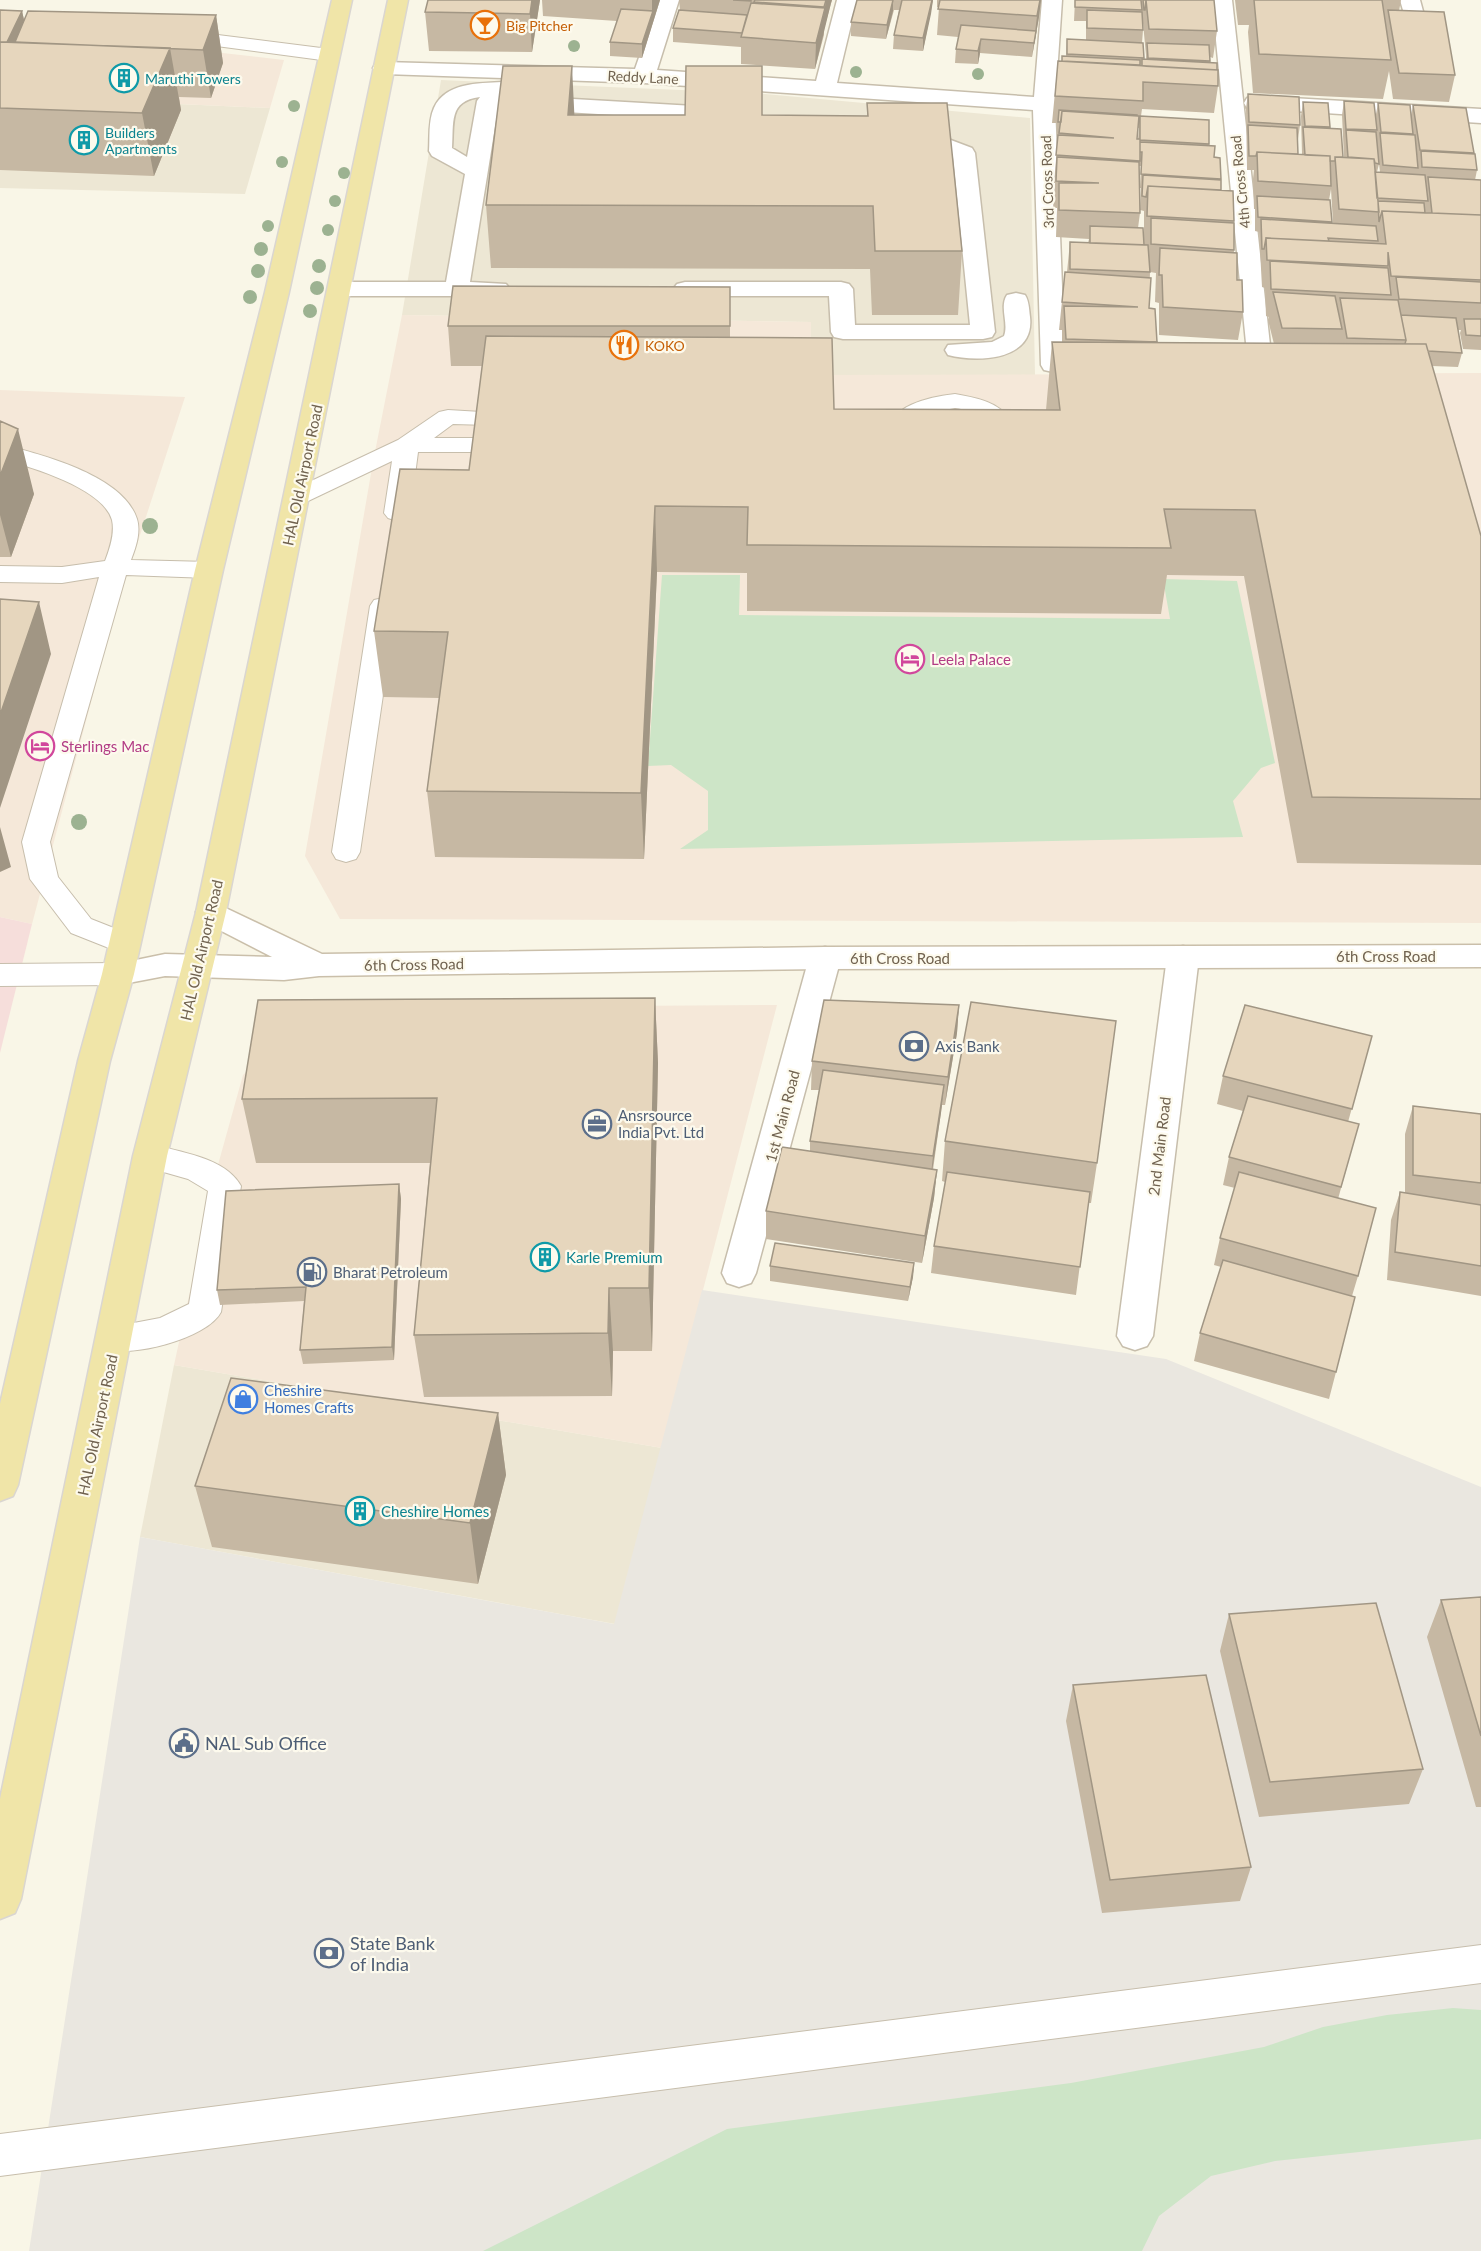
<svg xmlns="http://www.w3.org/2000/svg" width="1481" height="2251" font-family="Lato,sans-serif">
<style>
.residential{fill:#ede7d4}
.commercial{fill:#f5e8d9}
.industrial{fill:#eae7e0}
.medical{fill:#f6dedb}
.green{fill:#cde5c7}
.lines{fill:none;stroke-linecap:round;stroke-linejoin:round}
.lane-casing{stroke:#c7beac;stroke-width:2}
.street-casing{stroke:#c7beac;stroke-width:3}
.secondary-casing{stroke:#cabfaa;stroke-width:3}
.primary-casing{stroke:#dad6d1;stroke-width:3}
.lane{fill:#fff;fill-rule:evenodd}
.street{fill:#fff;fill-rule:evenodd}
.secondary{fill:#fff;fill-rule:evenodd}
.primary{fill:#f0e5a8;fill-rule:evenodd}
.tree{fill:#9cb291}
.wall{fill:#c6b8a3;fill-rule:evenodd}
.shaded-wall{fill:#a19684}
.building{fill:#e6d6bd;stroke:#a19684;stroke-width:1.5}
.labels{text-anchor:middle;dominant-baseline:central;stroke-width:4.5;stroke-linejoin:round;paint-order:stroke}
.far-food-label{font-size:14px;fill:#c56008;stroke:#fdfaed;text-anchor:start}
.far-street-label{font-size:14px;fill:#70624f;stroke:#fdfaed}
.far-culture-label{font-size:14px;fill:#0d838f;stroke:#fdfaed;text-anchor:start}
.street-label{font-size:15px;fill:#70624f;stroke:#fdfaed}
.hotel-label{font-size:15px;fill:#b23c85;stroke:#fdfaed;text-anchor:start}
.service-label{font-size:15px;fill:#4e5e75;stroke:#fdfaed;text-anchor:start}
.culture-label{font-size:15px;fill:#0d838f;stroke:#fdfaed;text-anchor:start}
.shop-label{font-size:15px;fill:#366cbe;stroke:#fdfaed;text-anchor:start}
.near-service-label{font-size:18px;fill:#4e5e75;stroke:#fdfaed;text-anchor:start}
</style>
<rect width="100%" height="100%" fill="#f9f6e7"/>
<path class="residential" d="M441,80L753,93L1030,118L1035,375H809L811,322L402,315Z
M0,96L270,108L245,194L0,188Z
M174,1365L662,1448L615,1624L140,1537Z"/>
<path class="commercial" d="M0,28L284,60L270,108L0,96Z
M402,315L811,322L810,375L1481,373V923L340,919L305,856L373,462Z
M0,390L185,397L115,612L32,924L0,917Z
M777,1005L662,1448L174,1365L216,1172L243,1075L313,1008Z"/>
<path class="industrial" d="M702,1290L1166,1359L1481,1487V2251H29L140,1537L614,1624Z"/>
<path class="medical" d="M0,917L32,924L0,1053Z"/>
<path class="green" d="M662,575H740L739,615L1170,619L1163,579L1237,581L1275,763L1261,768L1233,801L1243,837L680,849L708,830V791L671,765L648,766Z
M1453,2008L1481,2010V2139L1275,2161L1211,2176L1159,2216L1142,2251H483L727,2129L1071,2083L1264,2047L1323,2027L1387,2015Z"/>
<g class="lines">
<g class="lane-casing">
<path id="lane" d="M178,30L329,49L336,51L339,55L336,59L329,61L171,40L168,36L171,32Z
M955,394C985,399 1008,405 1019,436C1014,444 1009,452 1001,457C977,472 932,473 908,456C902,451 897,444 894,438C879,406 935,396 955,394ZM955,408C975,411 988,416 995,436C977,461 930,460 916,432L918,421L934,412Z
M448,410L498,413L501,418L498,423L489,425L453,424L434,438H486L495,440L498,445L495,450L486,452H418L410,513L406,518L397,521L388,518L384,513L392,461L306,502L297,505L288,502L284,497L288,492L398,440L439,412Z
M0,444C40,454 123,475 137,519C141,532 136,547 131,560L209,562L218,564L222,570L218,576L209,578L126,575L50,842L58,877L91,919L134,936L139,943L134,950L124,954L71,933L30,879L22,842L99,577L62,583L0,582V566L62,567L105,561C110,548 115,533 112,520C103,488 29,466 0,459Z
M383,598L392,600L396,606L360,852L356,859L346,862L336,859L332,852L370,606L374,600Z
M118,963L129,966L133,974L129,982L118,985L0,986V964Z
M150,1144C179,1152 225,1157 241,1186L221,1312C207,1339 130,1358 102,1349L97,1339L102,1329L160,1318L189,1304L208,1191L188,1179L139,1165L134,1156L139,1147Z
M1481,1945V1983L0,2176V2134Z"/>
</g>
<g class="street-casing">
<path id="street" d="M659,0H679L657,70L816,81L837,0H857L837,83L1034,97L1042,0H1062L1055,104L1065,365L1062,370L1053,372L1044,370L1041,365L1033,110L644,83L384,74L376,73L373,68L376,63L384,62L635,69Z
M1212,0H1232L1272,363L1269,368L1260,370L1251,368L1248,363Z
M1400,0H1420L1428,30L1424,34L1417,36L1410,34Z
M502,82L510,84L513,89L510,94L503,95L729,108L737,110L740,115L737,120L729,122L498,108L470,282L506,284L510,289L506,294L498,296H341L333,294L329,289L333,284L341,282H446L465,174L432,156L429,151C430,138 428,121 434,108C445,83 478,83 502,82ZM480,97L477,101L467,157L452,148C454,123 448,101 480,97Z
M1255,96L1481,109V123L1247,108L1244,103L1247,98Z
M911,125L972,148L975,153L995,332L992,337L983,339H843L834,337L831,332L829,296H685L677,294L673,289L677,284L685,282H841L849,284L853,289L855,325H970L953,157L903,137L900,132L903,127Z
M1016,293L1025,295C1029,301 1029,309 1030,317C1035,360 979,363 948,355L945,350L948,345L992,342L1004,336C1009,323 999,307 1007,295Z
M1183,946L1194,949L1199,957L1153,1336L1147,1346L1135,1350L1123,1346L1117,1336L1167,957L1172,949Z
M825,947L836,950L841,958L756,1273L751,1283L739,1287L727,1283L722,1273L809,958L814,950Z"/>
</g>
<g class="secondary-casing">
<path id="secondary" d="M211,901L322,954L825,947L1481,945V967L825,969L319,976L284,980L165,976L118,985L107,982L102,974L107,966L165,954L272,957L200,920L196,912L200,904Z"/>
</g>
<g class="primary-casing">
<path id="primary" d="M332,0H352L289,292L223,570L134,974L110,1061L18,1485L13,1496L0,1501V1404L78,1061L102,974L195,570L265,292Z
M388,0H408L226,912L167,1156L21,1899L15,1913L0,1919V1799L133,1156L196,912Z"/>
</g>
<use href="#lane" class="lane"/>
<use href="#street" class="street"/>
<use href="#secondary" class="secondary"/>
<use href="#primary" class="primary"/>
</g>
<g class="tree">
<circle cx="574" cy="46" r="6"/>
<circle cx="856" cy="72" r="6"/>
<circle cx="978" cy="74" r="6"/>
<circle cx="294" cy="106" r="6"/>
<circle cx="282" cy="162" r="6"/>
<circle cx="344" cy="173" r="6"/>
<circle cx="335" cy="201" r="6"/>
<circle cx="268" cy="226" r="6"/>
<circle cx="328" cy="230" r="6"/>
<circle cx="261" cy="249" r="7"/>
<circle cx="319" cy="266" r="7"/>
<circle cx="258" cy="271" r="7"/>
<circle cx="317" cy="288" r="7"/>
<circle cx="250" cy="297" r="7"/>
<circle cx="310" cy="311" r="7"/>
<circle cx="150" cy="526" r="8"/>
<circle cx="79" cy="822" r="8"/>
</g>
<path class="wall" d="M428,0H540L532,52L429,51L425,12Z
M542,0H660L642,58L610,56V42L617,21L543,16Z
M679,0H832L824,29V35L815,69L741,64V47L673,42V28L680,10Z
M857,0H933L923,51L893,49L894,35L899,10H894L886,39L851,36V22Z
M937,0H1041L1039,17L1032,57L980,53L978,64L955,63L956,49L958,37L937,35L939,7H937Z
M1075,0H1211L1217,31L1213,58L1210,57V63L1218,86L1214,113L1142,109L1141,116L1209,120V146L1214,157L1220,158L1221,190L1233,191L1234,253L1237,280L1243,312L1238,340L1159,335V303L1155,302L1156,273L1150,272L1149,308L1155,309L1157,343L1274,344L1268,320L1269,317L1266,316L1265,288L1262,287L1259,232L1255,231V209H1254L1253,179L1254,170H1247L1246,108L1248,94L1300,125L1298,139H1297L1298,154H1302L1301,116L1303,102L1330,127V129L1343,157H1344L1342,115L1344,101L1376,114L1378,103L1411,115L1413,105L1474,153L1477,170L1475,180H1481V350L1463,349L1460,333L1461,330H1458L1462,353L1458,367L1432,366L1481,536V865L1297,863L1244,576L1167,575L1161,614L747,611V573L657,572L644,859L435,857L427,791L439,698L383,697L374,631L469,470L482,366H451L448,326L730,287V338L834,409L1046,410L1052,342H1062V330H1059L1065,272H1067L1070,242L1088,243L1089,239L1056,237L1057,208H1053L1055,183H1054L1058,136H1057V123H1052L1058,61H1062L1066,56L1067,39L1086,40V21H1074ZM1143,23L1146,55V59H1143V43H1142L1143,30ZM1138,128H1139L1138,139H1137ZM1377,133V147L1380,172H1377L1379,164L1376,135ZM1139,166H1141L1140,188H1141L1140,210L1144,211V241L1138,228L1140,213ZM1331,189L1333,223H1332L1329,200Z
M1235,0H1401L1399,11L1455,75L1449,102L1393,99L1389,71L1383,99L1253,93L1248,32L1249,25H1238Z
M0,10L22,11L24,20L216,15L223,63L211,98L179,97L181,110L154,176L0,170Z
M867,103L962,251L958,315H872L870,269L491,268L486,205L575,115L867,116Z
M0,421L34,494L11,557H0Z
M655,998L658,1063L652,1351H613L612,1396L424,1397L414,1335L430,1163H256L242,1099Z
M959,1005L957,1033L945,1105H942L933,1170H937L934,1198L922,1263L766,1239V1211L810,1151V1141L819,1090H811L812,1061Z
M1364,1065L1348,1122L1359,1124L1338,1199L1358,1276L1352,1296L1336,1372L1329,1399L1194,1361L1200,1333L1221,1267L1214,1265L1220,1238L1235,1188L1223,1185L1229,1157L1243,1111L1217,1104L1223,1076Z
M1413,1106L1481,1114V1296L1387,1280L1391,1220L1400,1192L1405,1193V1134Z
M945,1141L1097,1163L1091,1203H1088L1076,1295L931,1273L934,1246L945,1182L942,1181Z
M399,1184L401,1199L394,1360L303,1364L300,1350L304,1301L220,1305L217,1290Z
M914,1263L913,1277L908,1301L770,1281V1266Z
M498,1413L506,1475L478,1584L212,1547L195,1486Z
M1481,1597V1807H1476L1427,1637L1441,1600Z
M1229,1614L1423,1769L1409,1804L1259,1817L1220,1651Z
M1073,1685L1251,1867L1240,1901L1102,1913L1066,1721Z"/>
<path class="shaded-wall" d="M532,0H540L532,52L530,14Z
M652,0H660L642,58V44L652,13Z
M826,0H832L831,3L815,69L816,43L824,13Z
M893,0V11L886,39L887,25Z
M931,0H933L931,14L923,51V38Z
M1039,0H1041L1039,17L1032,57Z
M22,11L30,46L6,44Z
M216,15L223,63L211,98L203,50Z
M981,39L980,53L978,64V51Z
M170,48L181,110L154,176L142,113Z
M572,66L575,128L568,115Z
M18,429L34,494L11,557L0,515V476Z
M655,506L657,572L644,859L641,793Z
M39,602L51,654L0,808V715Z
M0,827L11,867L0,872Z
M655,998L658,1063L652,1351L649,1288Z
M959,1005L957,1033L945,1105L948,1077Z
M944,1085L941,1113L930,1184L933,1156Z
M937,1170L934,1198L922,1263L925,1236Z
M399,1184L401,1199L394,1360L392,1347Z
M914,1263L913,1277L908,1301L910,1287Z
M609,1288L613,1351L612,1396L608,1333Z
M498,1413L506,1475L478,1584L470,1523Z"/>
<path class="building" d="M428,0H532L530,14L425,12Z
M733,0H751V1Z
M755,0H826L824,7L754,2Z
M857,0H893L887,25L851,22Z
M902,0H932L923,38L894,35Z
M940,0H1040L1037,16L938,9Z
M1075,0H1141L1142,10L1075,7Z
M1143,0H1146L1145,10H1144Z
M1146,0H1214L1217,31L1149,29Z
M1254,0H1382L1391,60L1259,54Z
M751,3L825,8L816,43L741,37Z
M621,9L653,11L642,44L610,42Z
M0,10L22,11L7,42H0Z
M679,10L747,15L742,33L673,28Z
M1087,10L1142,12L1143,30L1087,28Z
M1388,10L1444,12L1455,75L1399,73Z
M28,11L216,15L203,50L15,42Z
M961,25L1036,31L1034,43L981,39L978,51L956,49Z
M1067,39L1143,43L1144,58L1067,54Z
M0,42L170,48L142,113L0,108Z
M1147,43L1209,45L1210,61L1148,58Z
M1062,56L1140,60V65L1062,61Z
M1142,59L1217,63V70L1142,66Z
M1058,61L1218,70V86L1143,82V101L1055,96Z
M503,66H572L568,115H685L686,66H762V115L868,116L867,103H947L962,251H875L873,206L486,205Z
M1248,94L1299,97L1300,125L1249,122Z
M1344,101L1374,103L1377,130L1346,129Z
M1303,102L1328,103L1330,127L1305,126Z
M1378,103L1410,105L1413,134L1381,132Z
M1413,105L1466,108L1474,153L1420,150Z
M1059,110L1137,115V116L1062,111L1061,122H1058Z
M1062,111L1139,116L1137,139H1140V161L1056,155L1058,135L1114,138L1059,133Z
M1140,116L1209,120V144L1140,140Z
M1248,125L1297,128L1298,154L1257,152L1256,156H1249Z
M1303,127L1341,129L1343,157H1335V161H1330V156L1305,155Z
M1346,130L1376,132L1379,164L1375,163L1374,159L1348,157Z
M1380,133L1415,135L1418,168L1383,165Z
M1140,142L1215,146L1214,157L1220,158L1221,179L1141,174L1142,152H1140Z
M1421,151L1475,154L1477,170L1422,167Z
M1257,152L1330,156L1331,186L1258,181Z
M1057,157L1139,162L1140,213L1059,210V183H1099L1056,181Z
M1335,157L1374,159L1379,212L1339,209Z
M1375,172L1425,175L1428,201L1377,198Z
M1143,175L1221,180V190L1148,186L1146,197L1142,196Z
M1428,177L1481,180V215L1432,213Z
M1148,186L1233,191L1234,221L1147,216Z
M1257,196L1330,200L1332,222L1258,217Z
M1378,201L1424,203L1425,213L1382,211L1379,222Z
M1382,211L1481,215V280L1391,276L1388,252V266L1267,260L1266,238L1386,244Z
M1151,218L1234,223V250L1151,244Z
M1261,219L1376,226L1378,241L1328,238L1329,241L1266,238L1264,249H1262Z
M1090,226L1143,228L1144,245L1090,243Z
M1070,242L1148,245L1150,272L1070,269Z
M1160,248L1237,253V280H1242L1243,312L1163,307L1162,275H1159Z
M1270,261L1388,268L1391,295L1271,289Z
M1065,272L1151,278L1149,308L1155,309L1157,342L1066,339L1064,306L1138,307L1062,302Z
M1396,277L1481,282V303L1399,299Z
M453,286L730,287V326H448Z
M1273,292L1335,296L1342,329L1282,328Z
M1340,298L1398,300L1406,340L1347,338Z
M1401,315L1456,318L1462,353L1428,351L1426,344H1405L1406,340Z
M1464,319H1481V336L1466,335Z
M486,336L832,338L834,409L1060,410L1052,342L1426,344L1481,536V799L1312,797L1255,510L1164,509L1171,548L747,545L748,507L655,506L641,793L427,791L448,632L374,631L400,469L469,470Z
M0,421L18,429L0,476Z
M0,599L39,602L0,715Z
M655,998L649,1288H609L608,1333L414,1335L437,1098L242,1099L258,1000Z
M824,1000L959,1005L948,1077L812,1061Z
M971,1002L1116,1021L1097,1163L945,1141Z
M1245,1005L1372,1036L1352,1109L1223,1076Z
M823,1070L944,1085L933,1156L810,1141Z
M1248,1096L1359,1124L1341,1187L1229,1157Z
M1413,1106L1481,1114V1183L1413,1175Z
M782,1147L937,1170L925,1236L766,1211Z
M947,1172L1090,1192L1080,1267L934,1246Z
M1239,1172L1376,1208L1358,1276L1220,1238Z
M399,1184L392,1347L300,1350L306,1287L217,1290L226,1191Z
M1400,1192L1481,1205V1266L1395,1252Z
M775,1243L914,1263L910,1287L770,1266Z
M1223,1260L1355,1297L1336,1372L1200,1333Z
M231,1378L498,1413L470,1523L195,1486Z
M1481,1597V1736L1441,1600Z
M1376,1603L1423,1769L1270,1782L1229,1614Z
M1206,1675L1251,1867L1110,1880L1073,1685Z"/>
<defs>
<g id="bar-ring" transform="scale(1.5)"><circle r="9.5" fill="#fdfaed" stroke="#e8710a" stroke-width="1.5"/><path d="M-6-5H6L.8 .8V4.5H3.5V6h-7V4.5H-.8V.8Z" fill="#e8710a"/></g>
<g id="building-ring" transform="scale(1.5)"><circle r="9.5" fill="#fdfaed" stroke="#0f9aa8" stroke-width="1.5"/><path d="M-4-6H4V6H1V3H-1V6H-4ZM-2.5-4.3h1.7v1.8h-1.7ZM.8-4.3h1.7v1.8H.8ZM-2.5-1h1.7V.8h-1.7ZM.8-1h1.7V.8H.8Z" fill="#0f9aa8"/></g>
<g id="restaurant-ring" transform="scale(1.5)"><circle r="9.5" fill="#fdfaed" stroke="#e8710a" stroke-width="1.5"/><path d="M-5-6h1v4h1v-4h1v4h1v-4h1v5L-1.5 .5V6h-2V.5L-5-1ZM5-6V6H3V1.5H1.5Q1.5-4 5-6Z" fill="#e8710a"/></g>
<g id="hotel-ring" transform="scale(1.5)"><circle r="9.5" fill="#fdfaed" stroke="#d1479c" stroke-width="1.5"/><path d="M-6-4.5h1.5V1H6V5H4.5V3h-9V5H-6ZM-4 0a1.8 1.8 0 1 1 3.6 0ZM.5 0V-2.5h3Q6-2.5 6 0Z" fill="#d1479c"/></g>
<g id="bank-ring" transform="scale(1.5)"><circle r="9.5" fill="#fdfaed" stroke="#5c6f8a" stroke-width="1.5"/><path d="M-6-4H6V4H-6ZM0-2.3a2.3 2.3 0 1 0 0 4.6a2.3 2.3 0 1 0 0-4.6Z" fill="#5c6f8a"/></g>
<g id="office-ring" transform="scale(1.5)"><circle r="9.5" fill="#fdfaed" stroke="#5c6f8a" stroke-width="1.5"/><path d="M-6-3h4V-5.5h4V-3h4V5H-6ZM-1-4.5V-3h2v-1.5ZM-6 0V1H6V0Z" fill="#5c6f8a"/></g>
<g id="fuel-ring" transform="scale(1.5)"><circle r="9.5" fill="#fdfaed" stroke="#5c6f8a" stroke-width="1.5"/><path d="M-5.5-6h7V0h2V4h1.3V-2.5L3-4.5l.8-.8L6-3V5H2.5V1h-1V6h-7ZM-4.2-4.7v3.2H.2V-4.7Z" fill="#5c6f8a"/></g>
<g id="shop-ring" transform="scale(1.5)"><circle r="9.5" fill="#fdfaed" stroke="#3f7fe0" stroke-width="1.5"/><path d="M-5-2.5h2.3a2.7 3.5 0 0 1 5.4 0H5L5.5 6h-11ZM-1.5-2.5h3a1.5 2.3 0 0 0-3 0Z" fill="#3f7fe0"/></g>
<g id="civic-ring" transform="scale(1.5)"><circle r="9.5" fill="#fdfaed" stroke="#5c6f8a" stroke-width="1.5"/><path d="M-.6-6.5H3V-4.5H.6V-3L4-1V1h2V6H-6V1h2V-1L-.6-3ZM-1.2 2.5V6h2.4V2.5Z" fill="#5c6f8a"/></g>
</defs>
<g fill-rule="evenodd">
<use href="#bar-ring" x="485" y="25"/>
<use href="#building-ring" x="124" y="78"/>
<use href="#building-ring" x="84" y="140"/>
<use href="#restaurant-ring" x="624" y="345"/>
<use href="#hotel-ring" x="910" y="659"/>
<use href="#hotel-ring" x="40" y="746"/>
<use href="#bank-ring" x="914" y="1046"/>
<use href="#office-ring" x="597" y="1124"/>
<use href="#building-ring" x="545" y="1257"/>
<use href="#fuel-ring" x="312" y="1272"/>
<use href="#shop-ring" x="243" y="1399"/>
<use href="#building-ring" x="360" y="1511"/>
<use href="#civic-ring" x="184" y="1743"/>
<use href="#bank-ring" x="329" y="1953"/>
</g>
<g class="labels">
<g class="far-food-label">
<text x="506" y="25">Big Pitcher</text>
<text x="645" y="345">KOKO</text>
</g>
<g class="far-street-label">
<text transform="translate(643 77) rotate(3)">Reddy Lane</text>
<text transform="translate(1047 182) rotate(-92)">3rd Cross Road</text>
<text transform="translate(1240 182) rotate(-96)">4th Cross Road</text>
</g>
<g class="far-culture-label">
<text x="145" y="78">Maruthi Towers</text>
<text x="105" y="132">Builders<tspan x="105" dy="16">Apartments</tspan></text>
</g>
<g class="street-label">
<text transform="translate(302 475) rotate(-78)">HAL Old Airport Road</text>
<text transform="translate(201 950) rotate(-77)">HAL Old Airport Road</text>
<text x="1386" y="956">6th Cross Road</text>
<text x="900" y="958">6th Cross Road</text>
<text transform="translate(414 964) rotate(-1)">6th Cross Road</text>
<text transform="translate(782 1116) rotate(-75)">1st Main Road</text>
<text transform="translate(1159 1146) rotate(-83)">2nd Main Road</text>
<text transform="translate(97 1425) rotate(-78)">HAL Old Airport Road</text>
</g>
<g class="hotel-label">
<text x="931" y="659">Leela Palace</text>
<text x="61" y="746">Sterlings Mac</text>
</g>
<g class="service-label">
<text x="935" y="1046">Axis Bank</text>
<text x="618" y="1115">Ansrsource<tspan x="618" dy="17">India Pvt. Ltd</tspan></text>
<text x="333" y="1272">Bharat Petroleum</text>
</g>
<g class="culture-label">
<text x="566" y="1257">Karle Premium</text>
<text x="381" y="1511">Cheshire Homes</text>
</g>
<g class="shop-label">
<text x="264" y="1390">Cheshire<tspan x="264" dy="17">Homes Crafts</tspan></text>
</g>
<g class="near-service-label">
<text x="205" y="1743">NAL Sub Office</text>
<text x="350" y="1943">State Bank<tspan x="350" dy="21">of India</tspan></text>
</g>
</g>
</svg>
